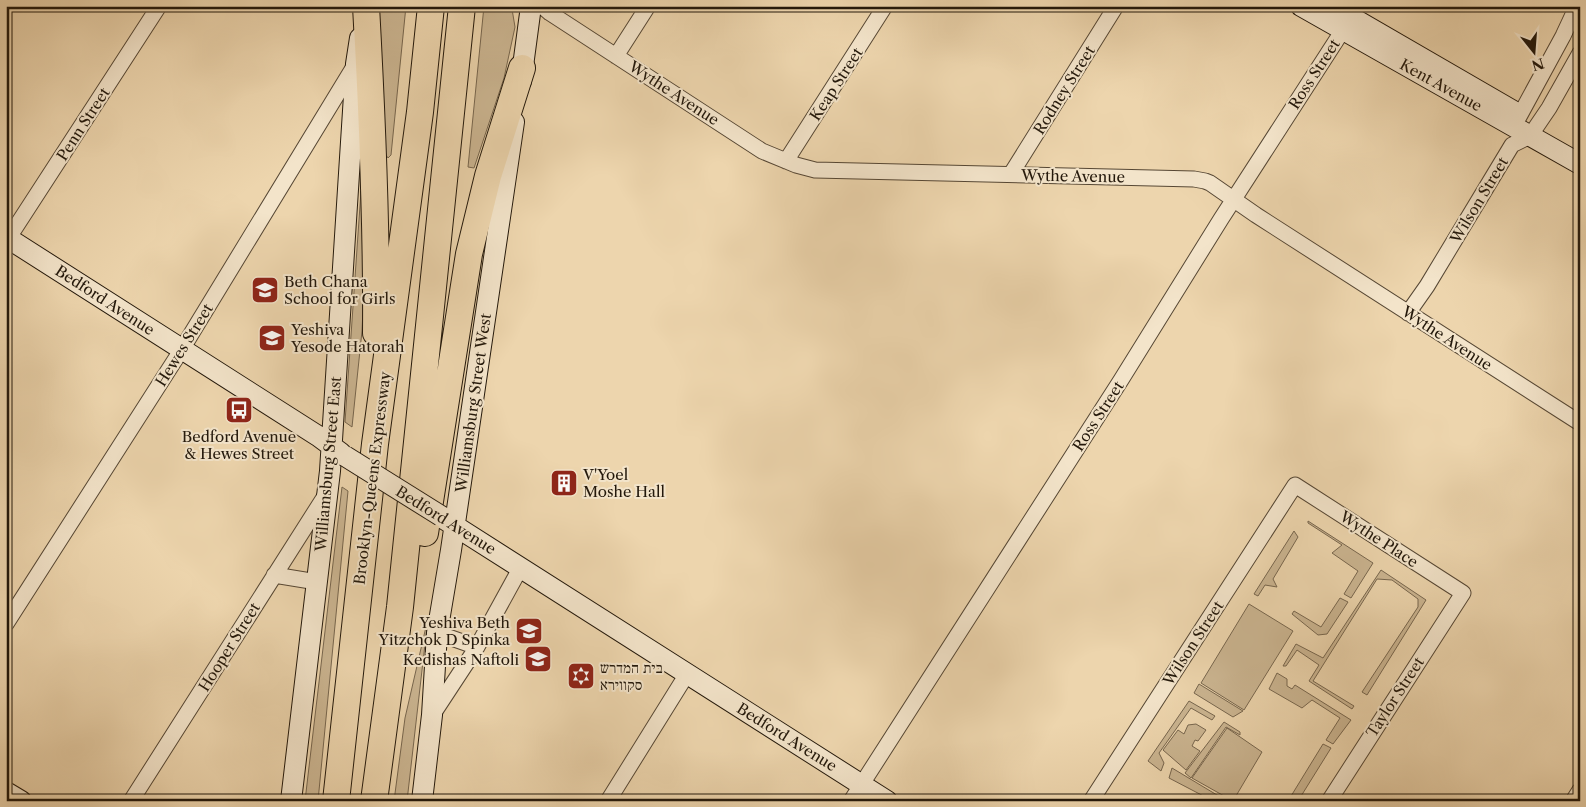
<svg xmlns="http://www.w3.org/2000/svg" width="1586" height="807" font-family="'Libre Caslon Text','Frank Ruhl Libre',serif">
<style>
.green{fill:#cbb591;stroke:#77664e}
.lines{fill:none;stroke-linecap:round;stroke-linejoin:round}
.street-casing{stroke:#564734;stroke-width:17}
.secondary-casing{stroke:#23180b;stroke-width:22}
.highway-casing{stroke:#23180b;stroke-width:28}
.street{stroke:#f3e4ca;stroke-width:15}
.secondary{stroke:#f3e4ca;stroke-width:20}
.highway{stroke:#edd5ad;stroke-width:26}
.secondary-bridge-casing{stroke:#23180b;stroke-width:22;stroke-linecap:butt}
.secondary-bridge{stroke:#f3e4ca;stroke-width:20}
.labels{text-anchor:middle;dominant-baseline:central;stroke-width:4;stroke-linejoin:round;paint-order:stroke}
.street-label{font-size:15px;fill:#23180b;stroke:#f3e4ca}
.poi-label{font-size:15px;fill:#23180b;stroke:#f3e4ca;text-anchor:start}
</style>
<rect width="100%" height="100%" fill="#edd5ad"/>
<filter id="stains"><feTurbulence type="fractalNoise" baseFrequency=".004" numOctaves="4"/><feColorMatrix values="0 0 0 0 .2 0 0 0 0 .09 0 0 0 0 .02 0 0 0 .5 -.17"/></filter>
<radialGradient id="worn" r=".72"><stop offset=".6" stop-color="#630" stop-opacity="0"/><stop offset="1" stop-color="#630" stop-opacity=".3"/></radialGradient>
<path class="green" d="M378,6H406L391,155L388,158L384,152Z
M484,6H507L512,9L515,27L504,78L474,168L468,167Z
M361,191L366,244L362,331L352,427L345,422Z
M342,487L348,491L318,801H305Z
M1308,521L1373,563L1351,598L1344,594L1358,571L1332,553L1342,545L1308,523Z
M1294,531L1298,537L1273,579L1277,587L1265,585L1258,596L1254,594Z
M1381,570L1426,600L1367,695L1362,692L1418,607V599L1392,580L1377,579L1313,681L1354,706L1352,709L1309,681L1319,665L1297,650L1286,666H1283L1296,644L1323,658Z
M1340,598L1348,602L1327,634L1318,635L1292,614L1294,611L1321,627Z
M1249,604L1293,631L1244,710L1201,683Z
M428,618L407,801H394L405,718Z
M1277,673L1287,679V686L1292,689L1295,685L1351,720L1333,744L1326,740L1340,718L1312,700L1302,708L1269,689Z
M1199,684L1243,711L1233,717L1194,693Z
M1189,701L1215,716L1212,720L1191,708L1159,753L1164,763L1161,771L1148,761Z
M1224,722L1240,732V735L1226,727L1191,778L1185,773Z
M1196,724L1206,730L1198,741L1195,740L1192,746L1200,751L1186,770L1163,750L1178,730L1184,734L1188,725Z
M1227,728L1262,752L1233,801L1192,778Z
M1323,744L1331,748L1298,801H1288Z
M1172,768L1227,801H1213L1169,778Z"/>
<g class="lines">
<g class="street-casing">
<path id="street" d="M542,6L550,13L762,151L796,165L815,170L1194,179L1205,181L1210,183L1256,215L1580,423
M616,56L648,6
M1514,126L1563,36L1577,6
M786,161L885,6
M1011,174L1116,6
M6,242L159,6
M1408,313L1427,286L1512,145L1530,136L1549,108L1580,53
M274,575L317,582
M6,624L182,349L355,65
M437,633L477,647
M433,714L477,647L521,567
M131,801L325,496
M608,801L687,674
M851,801L1121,380L1221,219L1343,30
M1091,801L1295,485L1463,593L1329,801
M1573,801L1580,790"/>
</g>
<g class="secondary-casing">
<path id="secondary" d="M1301,6L1580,164
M1332,6L1515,112
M521,81L531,6
M6,237L318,436L341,453
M444,519L887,801
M6,792L21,801
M291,801L330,471L356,64L360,38
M422,801L432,715L437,633L451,550L514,122"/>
</g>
<g class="highway-casing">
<path id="highway" d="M366,6C372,115 377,224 376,333
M425,533L469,254L488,176L522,68
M336,801L375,444L420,112L431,6
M374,801L400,607L462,6"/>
</g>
<use href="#street" class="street"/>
<use href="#secondary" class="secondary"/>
<use href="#highway" class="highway"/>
<g class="secondary-bridge-casing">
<path id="secondary-bridge" d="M345,456L441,516"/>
</g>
<use href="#secondary-bridge" class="secondary-bridge"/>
</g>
<defs>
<g id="school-square" transform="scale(1.4375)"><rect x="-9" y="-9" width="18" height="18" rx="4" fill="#8f2418" stroke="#f3e4ca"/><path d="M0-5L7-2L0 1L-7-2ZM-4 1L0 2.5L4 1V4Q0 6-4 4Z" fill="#fff"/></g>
<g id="bus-square" transform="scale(1.4375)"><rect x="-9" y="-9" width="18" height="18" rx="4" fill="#8f2418" stroke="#f3e4ca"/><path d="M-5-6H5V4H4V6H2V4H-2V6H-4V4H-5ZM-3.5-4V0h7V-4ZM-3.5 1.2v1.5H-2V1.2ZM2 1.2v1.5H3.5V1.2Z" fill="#fff"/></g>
<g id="building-square" transform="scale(1.4375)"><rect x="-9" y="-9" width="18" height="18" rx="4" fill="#8f2418" stroke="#f3e4ca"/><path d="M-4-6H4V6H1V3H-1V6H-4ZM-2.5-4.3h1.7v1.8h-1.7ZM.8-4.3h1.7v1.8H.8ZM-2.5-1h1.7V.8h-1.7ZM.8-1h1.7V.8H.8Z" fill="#fff"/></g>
<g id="synagogue-square" transform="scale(1.4375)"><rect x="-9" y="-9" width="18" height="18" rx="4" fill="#8f2418" stroke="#f3e4ca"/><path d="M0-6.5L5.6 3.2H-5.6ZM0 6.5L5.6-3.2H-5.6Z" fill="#fff"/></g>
</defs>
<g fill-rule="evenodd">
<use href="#school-square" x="265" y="290"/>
<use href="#school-square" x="272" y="338"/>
<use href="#bus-square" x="239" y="410"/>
<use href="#building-square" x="564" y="483"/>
<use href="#school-square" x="529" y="631"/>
<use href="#school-square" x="538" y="659"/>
<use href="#synagogue-square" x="581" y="676"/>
</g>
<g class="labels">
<g class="street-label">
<text transform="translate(1314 74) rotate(-57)">Ross Street</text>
<text transform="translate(836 84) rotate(-57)">Keap Street</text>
<text transform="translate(1441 85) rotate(29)">Kent Avenue</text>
<text transform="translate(1064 90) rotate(-58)">Rodney Street</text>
<text transform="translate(674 93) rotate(33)">Wythe Avenue</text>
<text transform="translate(83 124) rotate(-57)">Penn Street</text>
<text transform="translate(1073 176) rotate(1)">Wythe Avenue</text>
<text transform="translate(1479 200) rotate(-59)">Wilson Street</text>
<text transform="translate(105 300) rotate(33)">Bedford Avenue</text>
<text transform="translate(1447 338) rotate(33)">Wythe Avenue</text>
<text transform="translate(184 345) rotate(-58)">Hewes Street</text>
<text transform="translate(473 403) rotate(-82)">Williamsburg Street West</text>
<text transform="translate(1098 416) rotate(-57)">Ross Street</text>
<text transform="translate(328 464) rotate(-85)">Williamsburg Street East</text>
<text transform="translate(372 478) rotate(-83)">Brooklyn-Queens Expressway</text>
<text transform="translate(446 520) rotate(32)">Bedford Avenue</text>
<text transform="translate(1379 539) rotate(33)">Wythe Place</text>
<text transform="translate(1193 643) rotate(-57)">Wilson Street</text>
<text transform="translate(229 647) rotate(-58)">Hooper Street</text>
<text transform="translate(1395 697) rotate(-57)">Taylor Street</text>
<text transform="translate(787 737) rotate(32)">Bedford Avenue</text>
</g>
<g class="poi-label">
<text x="284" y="281">Beth Chana<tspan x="284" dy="17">School for Girls</tspan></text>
<text x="291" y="329">Yeshiva<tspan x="291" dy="17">Yesode Hatorah</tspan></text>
<text x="239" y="436" text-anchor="middle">Bedford Avenue<tspan x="239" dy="17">&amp; Hewes Street</tspan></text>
<text x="583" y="474">V'Yoel<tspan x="583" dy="17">Moshe Hall</tspan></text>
<text x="510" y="622" text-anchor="end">Yeshiva Beth<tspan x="510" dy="17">Yitzchok D Spinka</tspan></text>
<text x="519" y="659" text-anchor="end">Kedishas Naftoli</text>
<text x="600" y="667">בית המדרש<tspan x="600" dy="17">סקווירא</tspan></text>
</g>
</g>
<rect width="1586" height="807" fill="none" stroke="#edd5ad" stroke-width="25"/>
<rect x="8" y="8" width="1571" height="792" fill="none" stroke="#23180b" stroke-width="2.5"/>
<rect x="12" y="12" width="1561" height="782" fill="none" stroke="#23180b"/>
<g transform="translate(1534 52) rotate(163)" stroke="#f3e4ca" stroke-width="4" paint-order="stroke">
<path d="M0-4L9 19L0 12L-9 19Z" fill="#23180b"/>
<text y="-8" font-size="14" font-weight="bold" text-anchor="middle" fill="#23180b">N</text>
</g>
<rect width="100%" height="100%" filter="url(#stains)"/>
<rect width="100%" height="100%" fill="url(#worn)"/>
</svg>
